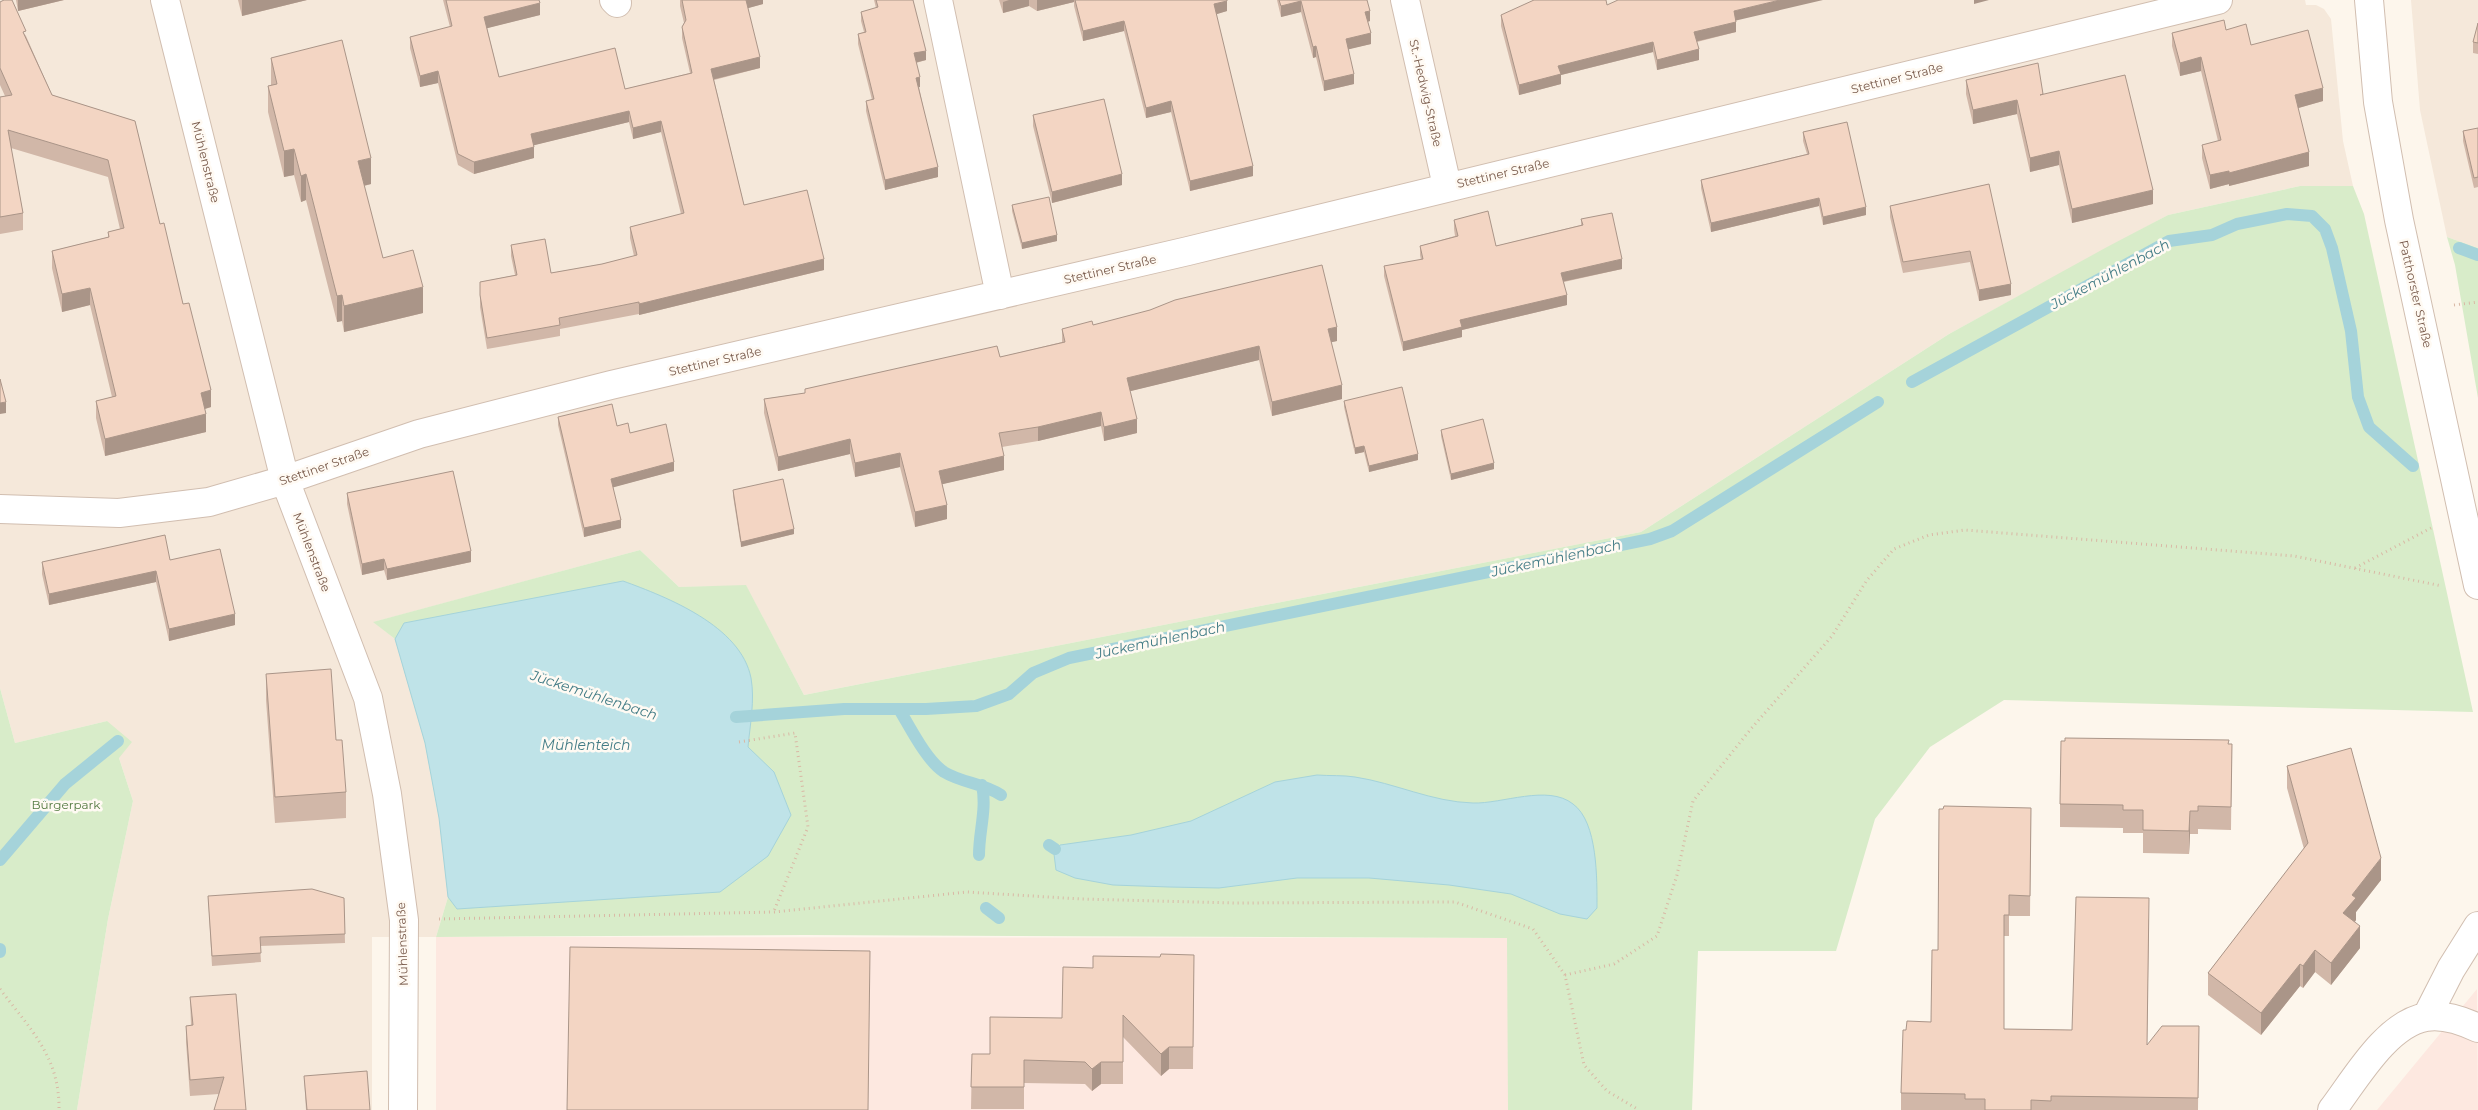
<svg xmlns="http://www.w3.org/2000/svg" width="2478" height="1110" font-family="Montserrat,sans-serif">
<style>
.residential{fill:#f5e8da}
.commercial{fill:#fde8e0}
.green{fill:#d8ecc9}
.water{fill:#bfe3e8;stroke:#a5d3da}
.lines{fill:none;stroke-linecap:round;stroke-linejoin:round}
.stream{stroke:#a5d3da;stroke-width:12}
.minor-casing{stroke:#d1beb0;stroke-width:30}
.path{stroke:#d9b8a5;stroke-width:3;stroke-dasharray:1 4;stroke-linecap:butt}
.minor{stroke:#fff;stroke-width:28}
.wall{fill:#d1b7a8}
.shaded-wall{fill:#aa9588}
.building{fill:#f3d5c3;stroke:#aa9588}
.labels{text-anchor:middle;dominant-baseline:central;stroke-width:5;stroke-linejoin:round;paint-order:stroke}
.street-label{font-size:12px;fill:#7a5c4d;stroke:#fffaf3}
.park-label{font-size:12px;fill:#537a41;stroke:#fffaf3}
.water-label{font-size:14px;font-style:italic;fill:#437c86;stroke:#fffaf3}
</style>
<rect width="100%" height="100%" fill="#fdf6ec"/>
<path class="residential" d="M0,0H2305L2306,5H2316L2324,9L2331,19L2343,141L2353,186H2300L2168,215L1949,334L1641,532L804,695L746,586L679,587L640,550L374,622L395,639L425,743L439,818L448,897L436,937H372V1110H77L108,919L133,801L107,721L15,743L0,688Z
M2411,0H2478V248L2447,237L2420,110Z"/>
<path class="commercial" d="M436,937L1508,938V1110H436Z
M2477,989L2478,1110H2377Z"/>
<path class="green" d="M2300,186H2353L2364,214L2473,712L2004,700L1930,747L1875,819L1836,951H1698L1692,1110H1508L1507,938L804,935L436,937L448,897L439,818L425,743L395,639L373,622L640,550L679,587L746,585L804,695L1641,532L1949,334L2107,247L2168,215Z
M2447,237L2478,248V398L2455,265Z
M0,688L15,743L107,721L132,742L119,758L133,801L108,919L77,1110H0Z"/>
<path class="water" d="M623,581C667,597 741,626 751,678C755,700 750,725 748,747L774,772L791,815L768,856L720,892L457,909L448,897L439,818L425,743L395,639L404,623Z
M1317,775C1330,776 1343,775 1355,777C1395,783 1432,802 1473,803C1502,804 1548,784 1573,804C1598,822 1597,880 1597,908L1587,919L1560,914L1511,894L1449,885L1369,878H1297L1219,888L1169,887L1113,885L1075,878L1056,870L1054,854L1060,845L1131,835L1191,821L1275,782Z"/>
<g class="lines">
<path class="stream" d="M2459,248L2478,255
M1912,382L2169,241L2212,235L2237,224L2287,214L2312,216L2325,229L2332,248L2351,331L2358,397L2369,427L2413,466
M899,709C910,727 926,760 944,772C962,783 983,783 1001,795
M736,717L844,709H926L976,706L1009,694L1033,673L1069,658L1650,539L1672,531L1878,402
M1049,845L1055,849
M979,855C979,831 987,809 982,785
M0,860L65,784L118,741
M986,908L999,918
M0,949V952"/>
<g class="minor-casing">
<path id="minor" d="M165,0L285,480L368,698L387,794L404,920L403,1110
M614,0L617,3
M938,0L1000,295
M1405,0L1447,186
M2369,0L2378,102L2399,220L2478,585
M0,509L119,513L209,502L285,480L419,434L611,385L1188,251L2218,0
M2427,1016L2451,969L2478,926
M2332,1110C2355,1080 2386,1024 2426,1017C2443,1014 2463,1021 2478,1028"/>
</g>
<path class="path" d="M2454,305L2478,302
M2355,568L2431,528
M739,742L795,733L808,827L774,911
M439,919L774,912L967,892L1081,899L1234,903L1455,902L1533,929L1565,975L1584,1065L1607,1091L1639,1110
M1565,975L1614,964L1657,936L1677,875L1693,801L1750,730L1832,636L1867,580L1894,549L1929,535L1965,530L2294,556L2442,586
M0,989C30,1029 60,1057 59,1110"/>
<use href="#minor" class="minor"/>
</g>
<path class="wall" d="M16,0H64L18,11Z
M238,0H307L242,16Z
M443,0H539L540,15L487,28L499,77L625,89L690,73L682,38V27L684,23L680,6V0H763V4L748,8L760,68L714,80L744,205L824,270L639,315V314L560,329V336L487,349L480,307V282L515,275L511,256V245L551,273L602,264L634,256L630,238V227L681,214L661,132L633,139L629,122L534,145V158L474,174L458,165L438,83L420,87L410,48V37L450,27Z
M874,0H913L926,60L916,63L920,87H919L938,177L885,190L866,111V101L872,100L858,44V34L864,32L861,21V12L876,8Z
M999,0H1227V11L1216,14L1253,176L1190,191L1171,112L1146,118L1124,31L1083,41L1074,6V2L1037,11L1029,6L1003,13Z
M1277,0H1367L1370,21L1368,22L1371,44L1348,49L1354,84L1324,91L1316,57L1313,58L1301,12L1281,17Z
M0,2L26,36L52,95L135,121L160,224L183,304L211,407L205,409L206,432L105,456L96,418V401L112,397L90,305L62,312L52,268V251L108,237V232L120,229L108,177L11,148L23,213V230L0,234V97L5,96L0,85Z
M1607,5L1736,21V32L1697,42L1699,60L1657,70L1653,52L1561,75V84L1519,95L1501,26V15Z
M2478,23V54L2473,53V42Z
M2226,30L2251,45L2323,101L2298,108L2309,166L2229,186V184L2210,189L2202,158V145L2218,141L2201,71L2180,76L2172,46V33Z
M271,58L371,184L364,186L383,258L423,313L344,332L342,321L337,322L306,200L301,202L294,175L284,177L268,112V86L271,85Z
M1966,80L2043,94L2153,204L2072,223L2059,165L2030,172L2017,114L1973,124L1966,94Z
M1033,115L1122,185L1052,203L1033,126Z
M2478,128V187L2474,188L2463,141V131Z
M1803,132L1866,215L1823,225L1819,206L1711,232L1701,188V180L1807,154L1803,141Z
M1989,184L2011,295L1979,301L1970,262L1903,273L1890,217V206Z
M1012,205L1057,241L1022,249L1012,211Z
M1581,219L1622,269L1564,282L1567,305L1462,330V337L1403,351L1384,276V266L1421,260L1420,255V246L1455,236L1454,229V220L1496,246L1581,225Z
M1093,325L1337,341L1331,342L1342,399L1272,416L1259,360L1130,391L1137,433L1104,441L1101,426L1038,441L1002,447L1004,470L942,484L947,519L915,527L900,467L855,477L850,454L778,471L764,413V399L805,393V389L1000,357L1062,342V329Z
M1344,401L1418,460L1369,472L1364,452L1355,454L1344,407Z
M558,417L617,426L630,433L674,471L613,487L621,528L584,537L558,425Z
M1441,430L1494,469L1451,480L1441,436Z
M733,490L794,534L741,547L733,496Z
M347,493L471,562L387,580L384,570L362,575L347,504Z
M170,560L235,625L169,641L156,582L49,605L42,574V562Z
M266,674L346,792V818L275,823L266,700Z
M2065,741L2232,744L2231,830L2198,829V834H2190L2189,854L2143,853V833H2123V828L2060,827V804Z
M2287,766L2381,880L2356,912V920L2355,922L2360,948L2331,985L2315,972L2303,988L2300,986L2261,1035L2208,995V973L2304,849L2287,788Z
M2031,808L2030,916H2009V936H2004V1029L2072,1030L2149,919L2147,1045L2199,1026L2198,1110H1901V1093L1906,1030L1931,1022L1938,950Z
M208,896L344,898L345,943L260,946L261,962L212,966Z
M1194,955L1193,1069H1169L1161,1076L1123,1037V1084H1101L1092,1091L1085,1084L1024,1083V1109H971L972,1054H990L1062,1018L1093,968L1160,957Z
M190,997L246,1110L219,1094L190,1096L186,1042V1026L191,1025Z
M304,1076L370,1110H306Z"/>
<path class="shaded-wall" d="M18,0H64L18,11Z
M242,0H307L242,16Z
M745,0H763V4L745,9Z
M1009,0H1029V6L1003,13V2Z
M1037,0H1074V2L1037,11Z
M1780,0H1823L1734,21V11Z
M1974,0H1989L1974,4Z
M1227,1V11L1214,15V4Z
M1301,1V12L1281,17V6Z
M540,3V15L484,29V17Z
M1370,11V21L1365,22V12Z
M1124,21V31L1083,41V31Z
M1736,22V32L1694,42V32Z
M1371,33V44L1346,50V39Z
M1653,42V52L1561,75V84L1519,95V85L1558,66Z
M1316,46V57L1313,58V47Z
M1699,49V60L1657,70V60Z
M926,51V60L914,63V53Z
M760,57V68L711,80V69Z
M2201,57V71L2180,76V63Z
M438,71V83L420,87V76Z
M1354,74V84L1324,91V81Z
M920,77V87L916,88V78Z
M2323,88V101L2295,109V95Z
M2017,100V114L1973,124V110Z
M1171,101V112L1146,118V108Z
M629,111V122L531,146V134Z
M661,121V132L633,139V128Z
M534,147V158L474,174V162Z
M294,149V175L284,177V151Z
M2059,151V165L2030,172V158Z
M2309,152V166L2229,186V173Z
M371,158V184L358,187V161Z
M1253,166V176L1190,191V181Z
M938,167V177L885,190V180Z
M2229,171V184L2210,189V175Z
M306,174V200L301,202V176Z
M1122,174V185L1052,203V192Z
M2153,190V204L2072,223V209Z
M1819,198V206L1711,232V223Z
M1866,207V215L1823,225V217Z
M1057,235V241L1022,249V243Z
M824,259V270L639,315V304Z
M1622,259V269L1561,282V273Z
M2011,284V295L1979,301V290Z
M423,287V313L344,332V306Z
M90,288V305L62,312V294Z
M342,295V321L337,322V296Z
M1567,295V305L1462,330V337L1403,351V342L1460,320Z
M1337,327V341L1328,343V329Z
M1259,346V360L1127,392V378Z
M1342,385V399L1272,416V402Z
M211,390V407L201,410V393Z
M6,402V413L0,414V403Z
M1101,412V426L1038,441V427Z
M206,414V432L105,456V439Z
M1137,419V433L1104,441V427Z
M850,439V454L778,471V457Z
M1364,446V452L1355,454V448Z
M900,453V467L855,477V463Z
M1418,454V460L1369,472V466Z
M1004,456V470L939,485V471Z
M674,462V471L611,488V479Z
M1494,463V469L1451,480V474Z
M947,505V519L915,527V512Z
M621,520V528L584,537V528Z
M794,529V534L741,547V542Z
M471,551V562L387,580V569Z
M384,559V570L362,575V564Z
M156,571V582L49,605V594Z
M235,614V625L169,641V629Z
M2190,811V834L2189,854V831Z
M2381,858V880L2356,912V920L2343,936V913L2352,895Z
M2360,926V948L2331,985V963Z
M2315,950V972L2303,988V966Z
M2300,964V986L2261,1035V1013Z
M1169,1047V1069L1161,1076V1054Z
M1101,1062V1084L1092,1091V1069Z"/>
<path class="building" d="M4,0H12L26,31L23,32L52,95L135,121L160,224L164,223L183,304L189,303L211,390L201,393L206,414L105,439L96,401L116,396L90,288L62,294L52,251L109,237L108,232L124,228L108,160L8,130L23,213L0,217V97L12,95L0,68V2Z
M446,0H539L540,3L484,17L499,77L615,48L625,89L692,73L682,27L686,20L682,0H746L760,57L711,69L744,205L807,190L824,259L639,304V302L559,318L560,325L487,338L480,295V282L517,275L511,245L545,239L551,273L602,264L637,255L630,227L684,213L661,121L633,128L629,111L531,134L534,147L474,162L458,154L438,71L420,76L410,37L452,26Z
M876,0H913L926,51L914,53L920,77L916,78L938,167L885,180L866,101L874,99L858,34L866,32L861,12L878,7Z
M1075,0H1227V1L1214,4L1253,166L1190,181L1171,101L1146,108L1124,21L1083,31Z
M1279,0H1367L1370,11L1365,12L1371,33L1346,39L1354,74L1324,81L1316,46L1313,47L1301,1L1281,6Z
M1534,0H1606L1607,5L1618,0H1780L1734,11L1736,22L1694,32L1699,49L1657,60L1653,42L1558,66L1561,74L1519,85L1501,15Z
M2224,20L2226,30L2246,24L2251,45L2308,30L2323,88L2295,95L2309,152L2229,173V171L2210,175L2202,145L2221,140L2201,57L2180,63L2172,33Z
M2478,23V43L2473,42Z
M342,40L371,158L358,161L383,258L413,250L423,287L344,306L342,295L337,296L306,174L301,176L294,149L284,151L268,86L277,84L271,58Z
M2038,63L2043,94L2040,95L2125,75L2153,190L2072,209L2059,151L2030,158L2017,100L1973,110L1966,80Z
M1104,99L1122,174L1052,192L1033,115Z
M1847,122L1866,207L1823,217L1819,198L1711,223L1701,180L1809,154L1803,132Z
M2478,128V177L2474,178L2463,131Z
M1989,184L2011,284L1979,290L1970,251L1903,262L1890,206Z
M1049,197L1057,235L1022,243L1012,205Z
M1488,211L1496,246L1583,225L1581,219L1612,213L1622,259L1561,273L1567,295L1460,320L1462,327L1403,342L1384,266L1423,259L1420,246L1458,236L1454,220Z
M1322,265L1337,327L1328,329L1342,385L1272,402L1259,346L1127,378L1137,419L1104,427L1101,412L1038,427L999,433L1004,456L939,471L947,505L915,512L900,453L855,463L850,439L778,457L764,399L805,393V389L997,346L1000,357L1065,342L1062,329L1092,321L1093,325L1150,310L1175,300Z
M0,379L6,402L0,403Z
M1402,387L1418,454L1369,466L1364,446L1355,448L1344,401Z
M612,404L617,426L628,423L630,433L666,424L674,462L611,479L621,520L584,528L558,417Z
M1483,419L1494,463L1451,474L1441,430Z
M453,471L471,551L387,569L384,559L362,564L347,493Z
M783,479L794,529L741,542L733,490Z
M165,535L170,560L220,549L235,614L169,629L156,571L49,594L42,562Z
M331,669L336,740H342L346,792L275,797L266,674Z
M2065,738L2229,740L2228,744H2232L2231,807L2198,806V811H2190L2189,831L2143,830V810H2123V805L2060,804L2061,741H2065Z
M2351,748L2381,858L2352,895L2356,898L2343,913L2360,926L2331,963L2315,950L2303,966L2300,964L2261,1013L2208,973L2308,843L2287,766Z
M1944,806L2031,808L2030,896L2009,895V915H2004V1029L2072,1030L2076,897L2149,898L2147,1045L2162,1026H2199L2198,1098L2051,1096V1101L2031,1100V1110H1985V1099H1965V1094L1901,1093L1903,1030H1906L1907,1021L1931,1022L1932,950H1938L1939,809H1943Z
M312,889L344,898L345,934L260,937L261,953L212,956L208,896Z
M570,947L870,951L868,1110H567Z
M1161,954L1194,955L1193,1047H1169L1161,1054L1123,1015V1062H1101L1092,1069L1085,1062L1024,1060V1087H971L972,1054H990V1017L1062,1018L1063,967L1093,968V956L1160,957Z
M236,994L246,1110H214L224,1077L190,1080L186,1026L193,1025L190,997Z
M367,1071L370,1110H307L304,1076Z"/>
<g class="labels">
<g class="street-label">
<text transform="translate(1897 78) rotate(-14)">Stettiner Straße</text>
<text transform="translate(1426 93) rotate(77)">St.-Hedwig-Straße</text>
<text transform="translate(206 162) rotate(76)">Mühlenstraße</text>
<text transform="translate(1503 173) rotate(-13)">Stettiner Straße</text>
<text transform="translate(1110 269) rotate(-13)">Stettiner Straße</text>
<text transform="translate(2416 294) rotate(77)">Patthorster Straße</text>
<text transform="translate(715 361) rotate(-13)">Stettiner Straße</text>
<text transform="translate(324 466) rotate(-19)">Stettiner Straße</text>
<text transform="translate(312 552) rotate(69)">Mühlenstraße</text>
<text transform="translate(402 944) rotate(-92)">Mühlenstraße</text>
</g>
<g class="park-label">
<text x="66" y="804">Bürgerpark</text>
</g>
<g class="water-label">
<text transform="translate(2110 274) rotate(-28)">Jückemühlenbach</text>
<text transform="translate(1556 558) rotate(-12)">Jückemühlenbach</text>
<text transform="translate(1160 640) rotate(-12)">Jückemühlenbach</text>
<text transform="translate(594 695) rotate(18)">Jückemühlenbach</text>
<text x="586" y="745">Mühlenteich</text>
</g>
</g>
</svg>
